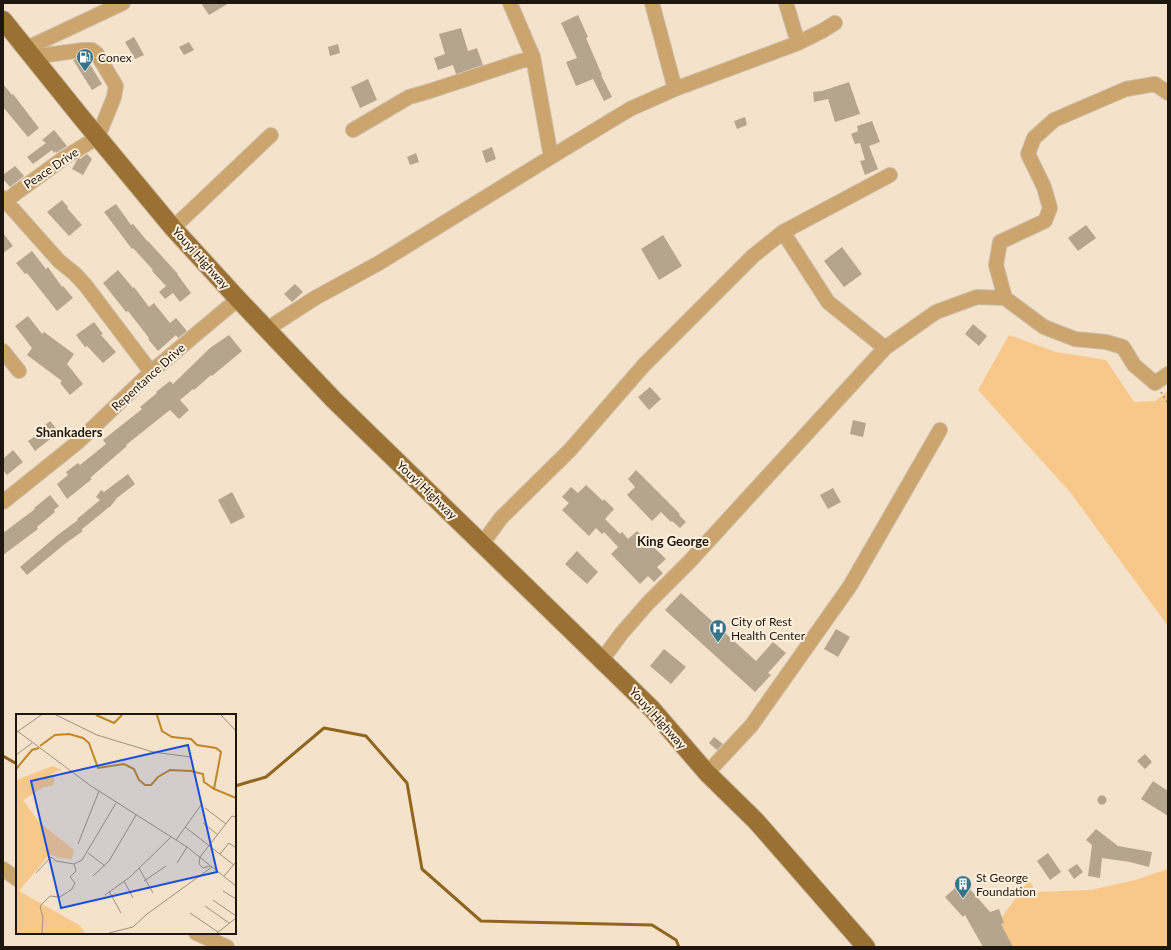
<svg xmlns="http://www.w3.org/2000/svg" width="1171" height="950" font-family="Lato,sans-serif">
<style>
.green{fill:#f7c889}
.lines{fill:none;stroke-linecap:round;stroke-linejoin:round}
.stream{stroke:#8f6520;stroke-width:3}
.building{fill:#b6a58e}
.minor-casing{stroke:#cdbda8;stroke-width:16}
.major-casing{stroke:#cdbda8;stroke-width:20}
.path{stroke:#a99b89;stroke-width:2;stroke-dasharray:2 3;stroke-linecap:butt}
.minor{stroke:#cba46e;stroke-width:14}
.major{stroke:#9b7133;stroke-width:18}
.labels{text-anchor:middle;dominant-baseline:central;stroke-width:4;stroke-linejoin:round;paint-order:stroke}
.poi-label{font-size:12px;fill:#1d170f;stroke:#fff0dd;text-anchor:start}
.street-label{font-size:12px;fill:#1d170f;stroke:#fff0dd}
.neighbourhood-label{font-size:13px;font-weight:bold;fill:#1d170f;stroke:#fff0dd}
.inset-river{fill:none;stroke:#c08728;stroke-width:2}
.inset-road{fill:none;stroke:#9e917f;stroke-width:1}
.view{fill:#1d4ed8;fill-opacity:0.15;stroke:#1d4ed8;stroke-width:2}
.inset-edge{fill:none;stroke:#1d170f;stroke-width:2}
</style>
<rect width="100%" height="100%" fill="#f4e2ca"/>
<path class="green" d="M1009,335L1056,352L1106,360L1134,402L1155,401L1168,391V626L1070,492L978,390Z
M1168,869V947H1009L999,921L1029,880L1036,892L1091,890L1135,880Z"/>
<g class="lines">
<path class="stream" d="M3,756L17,764
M235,786L266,777L324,728L366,736L407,783L422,869L481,921L652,925L676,940L679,947"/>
</g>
<path class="building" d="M201,3H229L209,15Z
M578,15L588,37L586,38L602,75H601L612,97L604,101L593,79L576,86L566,62L577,58L561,23Z
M461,28L468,51L477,48L483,65L456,74L453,65L438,70L434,58L445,54L439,34Z
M134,37L144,55L135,59L125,42Z
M189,42L194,50L184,55L179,47Z
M338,44L340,53L330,56L328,47Z
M86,58L102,84L92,90L73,60Z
M368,79L377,100L360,108L351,87Z
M849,82L860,114L835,122L828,99L814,102L813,92L822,91Z
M3,84L12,95L13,94L39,128L28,137L3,107Z
M745,117L747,125L737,129L734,121Z
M872,121L880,142L869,146L878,169L865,175L860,161L865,160L860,143L855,144L851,134L858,131L857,126Z
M54,130L67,146L56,153L55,151L54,153L52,150L33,164L27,157L46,143L42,140Z
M492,147L496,159L486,163L482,151Z
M416,153L419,162L410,165L407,157Z
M87,154L92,159L83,175L72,169L77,160L79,158L80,159Z
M15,166L24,176L10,187L3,179V175Z
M62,200L68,207L67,208L82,225L69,236L47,212Z
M116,204L131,225L133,224L148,242V241L178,274H177L191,293L180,302L173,293L165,299L159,292L166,286L152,271L153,270L133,248L132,249L104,212Z
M1086,225L1096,238L1078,251L1068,238Z
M3,233L13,246L3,253Z
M663,235L682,266L659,280L641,249Z
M842,247L862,274L844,287L824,261Z
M32,251L46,269L48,267L62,287L63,286L73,298L57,311L27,273L25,274L16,263Z
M118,270L133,288L134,287L149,307L154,303L170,323L176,318L187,331L178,338L176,335L158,351L148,339L149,338L128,311L126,312L103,283Z
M295,284L303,292L292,302L284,294Z
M28,316L42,334L44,332L74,354L67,364L83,384L70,395L60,383L62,381L27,355L32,348L15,326Z
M94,322L103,334L101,335L116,352L103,363L87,346L85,347L76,335Z
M973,324L987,336L979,346L965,334Z
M229,335L242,351L212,376L211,375L194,390L193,389L180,400L189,410L179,419L170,410L126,445L127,446L90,478L92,479L67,499L57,484L68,475L66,472L78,463L80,465L106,444L103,440L142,409L140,407L157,393L156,392L170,381L173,384L210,348Z
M650,387L661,399L649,410L638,397Z
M853,420L866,423L863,437L850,434Z
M50,421L59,432L35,451L28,441L37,435L36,433Z
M13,450L23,462L7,475L3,470V459Z
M636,470L680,514L679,515L686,522L680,528L672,521L671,522L661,512L652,521L627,495L635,487L628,479Z
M128,474L135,484L117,498L110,507H109L81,530L83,531L66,543L27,575L20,567L59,534L78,520L77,519L100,500L96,497L101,490L104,492Z
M586,485L603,501L604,499L614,509L605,519L620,534L622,532L628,539L637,531L666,559L657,567L663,573L654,582L648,576L640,584L611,554L618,547L604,532L602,534L596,528L589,536L562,510L569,503L562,497L571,487L578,493Z
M833,488L841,502L828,509L820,495Z
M232,492L245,517L231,524L218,500Z
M50,495L59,506L54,510L55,512L37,527L38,529L3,555V533L35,509L34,508Z
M577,551L598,572L587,584L565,564Z
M681,593L756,661L773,642L786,653L768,673L771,675L755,692L665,610Z
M836,629L850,637L838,657L824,649Z
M664,649L686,667L671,684L650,666Z
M714,737L723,744L717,750L709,743Z
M1145,754L1152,762L1145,769L1137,761Z
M1153,781L1168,791V816L1141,799Z
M1097.5 800a4.5 4.5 0 1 1 9 0a4.5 4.5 0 1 1-9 0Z
M1096,829L1118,846L1152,852L1149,867L1130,862L1102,858L1100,878L1088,876L1092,845L1086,840Z
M1048,853L1061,872L1050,880L1037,861Z
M1077,864L1083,872L1074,879L1068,870Z
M963,881L990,912L999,909L1004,923L1001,924L1013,947H983L965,915L963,917L945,897Z"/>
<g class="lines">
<g class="minor-casing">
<path id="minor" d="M510,3L533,57L551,157
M652,3L675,89
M786,3L798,43
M25,49L123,3
M353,130L409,97L430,91L533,57
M3,198L59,261L75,274L86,286L151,372
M3,204L16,193L64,158L98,137L114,97L116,86L97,54L92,50H83L32,57
M173,228L271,135
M783,232L828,302L885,348
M1005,298L996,265L1000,242L1045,221L1050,208L1044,187L1028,154L1034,138L1054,120L1126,89L1155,84L1168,93
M267,329L315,298L379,263L551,157L630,109L675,89L798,43L822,31L835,23
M3,351L19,371
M3,502L78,442L151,372L238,299
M482,544L501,518L570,450L644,365L753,256L783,232L890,175
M602,660L621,634L648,603L690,561L885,348L936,312L977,297L1005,298L1044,327L1075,339L1106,342L1123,347L1134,365L1155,383L1168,374
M707,773L751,726L850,586L940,430
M3,869L17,879
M196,933L227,947"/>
</g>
<g class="major-casing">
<path id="major" d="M3,20L81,117L173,228L238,299L334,400L652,709L707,773L756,821L866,947"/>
</g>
<path class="path" d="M1161,392L1168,404"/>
<use href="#minor" class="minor"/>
<use href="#major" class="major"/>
</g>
<defs>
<g id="fuel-pin" transform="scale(0.9)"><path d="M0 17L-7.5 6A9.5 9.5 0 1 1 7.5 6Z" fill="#36748a" stroke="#fff0dd"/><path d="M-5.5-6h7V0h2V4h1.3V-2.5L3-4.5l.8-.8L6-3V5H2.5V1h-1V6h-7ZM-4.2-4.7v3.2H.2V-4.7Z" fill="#fff"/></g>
<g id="hospital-pin" transform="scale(0.9)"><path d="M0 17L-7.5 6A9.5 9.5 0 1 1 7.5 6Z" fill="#36748a" stroke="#fff0dd"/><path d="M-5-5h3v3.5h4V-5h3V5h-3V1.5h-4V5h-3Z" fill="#fff"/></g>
<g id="building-pin" transform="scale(0.9)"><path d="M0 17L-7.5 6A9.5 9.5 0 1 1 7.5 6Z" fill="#36748a" stroke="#fff0dd"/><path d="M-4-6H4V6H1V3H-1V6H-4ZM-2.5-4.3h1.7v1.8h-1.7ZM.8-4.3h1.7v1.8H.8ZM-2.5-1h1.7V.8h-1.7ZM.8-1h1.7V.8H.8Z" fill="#fff"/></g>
</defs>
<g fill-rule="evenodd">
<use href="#fuel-pin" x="85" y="57"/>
<use href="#hospital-pin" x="718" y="628"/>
<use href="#building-pin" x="963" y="884"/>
</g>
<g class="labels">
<g class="poi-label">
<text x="98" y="57">Conex</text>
<text x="731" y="621">City of Rest<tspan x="731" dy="14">Health Center</tspan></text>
<text x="976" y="877">St George<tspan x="976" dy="14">Foundation</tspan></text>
</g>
<g class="street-label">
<text transform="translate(51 168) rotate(-34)">Peace Drive</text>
<text transform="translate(201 258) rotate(48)">Youyi Highway</text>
<text transform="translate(148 377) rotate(-42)">Repentance Drive</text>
<text transform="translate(427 490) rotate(44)">Youyi Highway</text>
<text transform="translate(658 718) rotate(48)">Youyi Highway</text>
</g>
<g class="neighbourhood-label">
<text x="69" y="432">Shankaders</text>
<text x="673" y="541">King George</text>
</g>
</g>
<g transform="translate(16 714)">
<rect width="220" height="220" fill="#f4e2ca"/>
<path d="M37,52L46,56L35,60L39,66L36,72L28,73L7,86L23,108L58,136L56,145L42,144L34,140L3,177L63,211L69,219H0V66Z" fill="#f7c889"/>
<path class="inset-river" d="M80,1L98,9L106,1M141,1L146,17L156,23L175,25L181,31L200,34L205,38L198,75L220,84M24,32L39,21L53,20L67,24L73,29L82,54L108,50L118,55L123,66L129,71H135L142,63L154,56L175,57L187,60L188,68L198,75M0,55L16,36L23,34"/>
<path class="inset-road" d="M40,1L81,21L137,38L175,43M205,1L220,17M0,16L75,72L171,133L220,172M1,18L25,1M0,41L16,29M189,94L210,110M187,109L202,121M169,113L218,151M160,126L185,91M62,130L83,77M72,139L89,152M204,140L213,129L220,134M161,149L171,133M194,152L187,154L183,150L184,143L216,102L220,103M123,154L137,179M20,159L35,143L40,147L58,150L66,146L100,89M77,162L93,147L120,101M208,162L220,148M108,167L117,184M128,167L150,152M93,177L105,199M207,177L220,185M89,181L114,163L155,123M197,186L220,202M189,192L213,209M174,199L202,218M26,219L27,204L24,192L34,182L44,183L56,175L59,169L54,163L60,157L58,150M93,219L117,213L131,200L196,153M201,219L220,204"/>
<path class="view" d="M172,31L201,158L45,194L15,67Z"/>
<rect width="220" height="220" class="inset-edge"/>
</g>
<rect width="1171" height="950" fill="none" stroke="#1d170f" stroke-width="8"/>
</svg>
